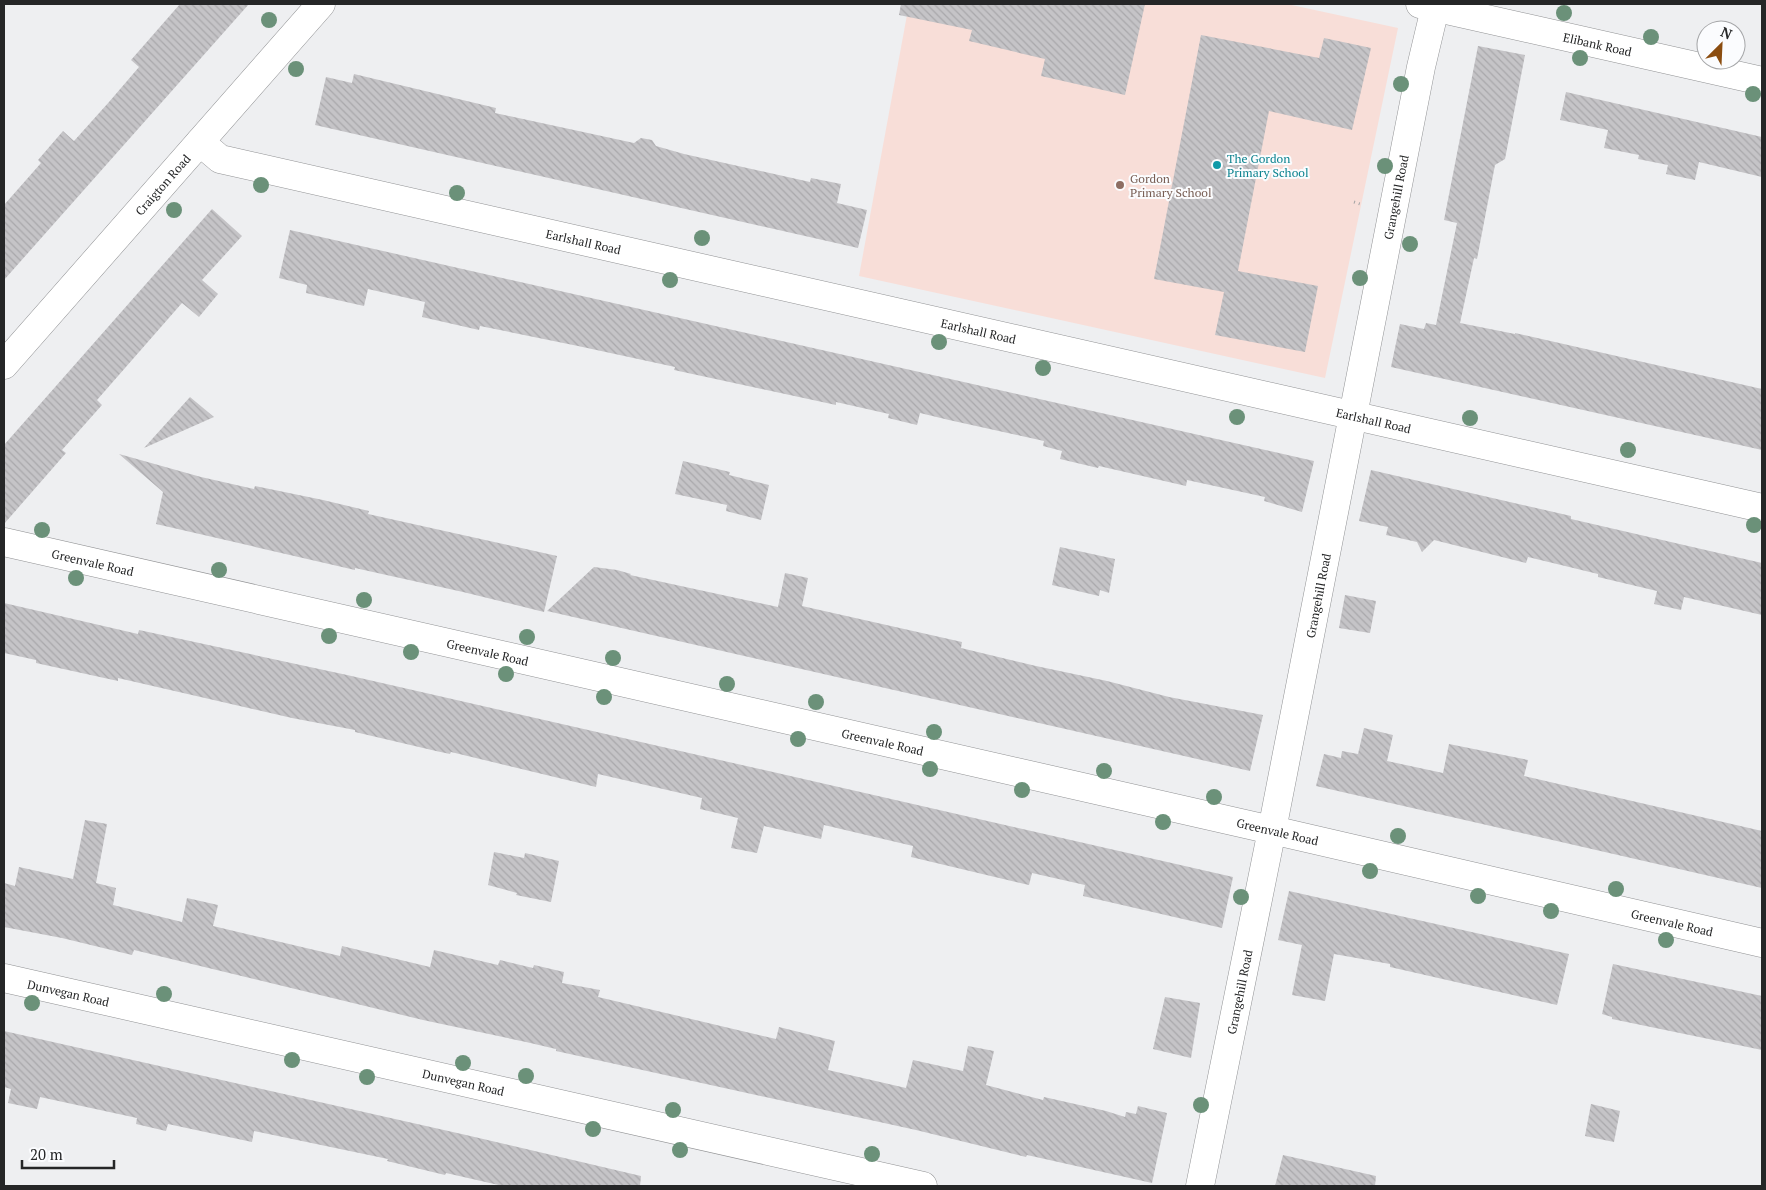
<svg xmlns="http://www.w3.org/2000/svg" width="1766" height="1190" font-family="'PT Serif',serif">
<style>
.education{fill:#f8ded8}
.building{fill:url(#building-back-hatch)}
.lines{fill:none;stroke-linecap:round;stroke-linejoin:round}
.minor-casing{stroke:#919294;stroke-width:29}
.path{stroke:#a1a2a3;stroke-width:3;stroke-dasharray:1 4;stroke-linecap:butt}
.minor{stroke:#fff;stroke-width:28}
.tree{fill:#6b9179}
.culture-dot{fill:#0f9aa8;stroke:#fbfcfe;stroke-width:2}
.education-dot{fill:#8d6e63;stroke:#fbfcfe;stroke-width:2}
.labels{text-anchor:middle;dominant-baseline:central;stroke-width:4;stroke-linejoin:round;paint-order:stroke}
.street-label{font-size:12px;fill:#252627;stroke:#fbfcfe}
.culture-label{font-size:12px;fill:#0d838f;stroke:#fbfcfe;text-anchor:start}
.education-label{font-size:12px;fill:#785e54;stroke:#fbfcfe;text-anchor:start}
</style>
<defs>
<pattern id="building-back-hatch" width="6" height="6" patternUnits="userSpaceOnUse" patternTransform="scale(1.25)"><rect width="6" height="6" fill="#c5c4c7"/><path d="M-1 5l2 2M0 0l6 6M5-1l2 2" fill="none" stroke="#a9a8ab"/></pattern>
</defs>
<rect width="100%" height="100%" fill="#eeeff1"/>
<path class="education" d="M909,4H1287L1398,28L1325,378L859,276Z"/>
<path class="building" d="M180,4H249L4,280V205L41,163L38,160L63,131L74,141L109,102L139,67L131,60Z
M901,4H1145L1125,95L1041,76L1045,59L969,41L972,30L899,15Z
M1201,35L1319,58L1324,38L1371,48L1352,130L1269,111L1238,271L1318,286L1305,352L1215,335L1224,292L1154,279Z
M1478,46L1525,55L1505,159L1495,165L1477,259L1474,258L1460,323L1515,334V333L1762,389V450L1391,367L1400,324L1424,329L1426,323L1436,325L1457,223L1444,220Z
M354,74L496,108L495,113L634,143L641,138L652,140L656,146L684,154L810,182L811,178L841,184L837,203L867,210L858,248L315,125L326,77L352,83Z
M1566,92L1762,137V177L1699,162L1695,180L1666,174L1668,165L1638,159L1639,155L1604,148L1608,130L1560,120Z
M212,209L242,236L202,280L218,294L199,317L182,303L97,400L102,405L62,450L66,453L4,524V445Z
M290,230L1314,461L1302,512L1264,501L1265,497L1187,480L1186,486L1099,466L1098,468L1060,459L1062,451L1043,446L1044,441L949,420L920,413L917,425L888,418L889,414L836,402V405L674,370L675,367L578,346L480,326L479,330L422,317L425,302L368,289L364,306L306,293L307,285L279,278Z
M190,397L214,417L144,448Z
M119,454L201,477L254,489L255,486L323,500L369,511L368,514L557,556L544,612L463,592L355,568V570L156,524L163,492Z
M683,461L730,472L729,475L769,485L761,520L726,511L727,505L675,494Z
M1371,470L1571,516V519L1762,563V615L1684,597L1681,610L1654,604L1657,591L1598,577V574L1528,557L1526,563L1434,540L1422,552L1417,542L1386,535L1388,527L1359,521Z
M1060,547L1115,559L1109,593L1100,590L1099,596L1052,585Z
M594,567L617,570L631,574L630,575L778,607L785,573L808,578L802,606L962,642L961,648L1036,666L1107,681L1169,697L1263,715L1250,771L547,611Z
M1345,595L1376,601L1370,633L1339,628Z
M4,603L138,634L139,630L347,675L1233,877L1222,928L1083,896L1085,885L1032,873L1029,885L911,857L913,846L824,825L821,839L764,826L757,853L731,848L738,818L700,809L702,798L598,774L596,787L451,752L450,754L436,751L355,732V730L292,718L118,678V681L36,663V660L4,653Z
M1364,728L1393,735L1387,761L1443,773L1449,744L1528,760L1524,776L1762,831V888L1316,786L1324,754L1341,758L1342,751L1358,754Z
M85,820L107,824L96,883L116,888L113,905L182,922L187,898L218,905L213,926L340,956L342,946L430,967L434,950L498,965L500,960L533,968L534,965L564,972L562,983L600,990L598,997L776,1039L779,1027L835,1041L828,1070L906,1088L913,1060L963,1071L968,1046L994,1051L986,1085L1043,1100L1044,1097L1106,1111L1125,1117L1126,1112L1136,1114L1138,1106L1167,1113L1152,1183L1027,1155L1026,1157L916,1130L556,1051V1049L526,1042L423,1020L134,950L132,955L62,938L4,927V883L15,886L19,867L73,879Z
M494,852L524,858L525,853L559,861L551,902L516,895L517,893L488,885Z
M1289,891L1569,954L1557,1005L1390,967V964L1334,954L1325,1001L1292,995L1302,945L1278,940Z
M1613,964L1762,996V1050L1612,1019V1017L1602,1014Z
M1165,997L1200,1003L1191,1058L1153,1049Z
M4,1031L466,1135L641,1176L640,1186H503L446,1173L445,1175L387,1161L388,1159L254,1131L252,1142L168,1124L166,1131L136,1124L137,1118L40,1097L37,1109L8,1103L11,1089L4,1087Z
M1591,1104L1620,1111L1614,1142L1585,1136Z
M1283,1155L1376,1176L1375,1186H1275Z"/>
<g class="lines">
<g class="minor-casing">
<g id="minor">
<path id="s1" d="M1420,4L1762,81"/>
<path id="s2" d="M200,142L220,159L1762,508"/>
<path id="s3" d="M4,365L321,4"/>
<path id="s4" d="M4,542L1272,830L1762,943"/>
<path id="s5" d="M4,978L923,1186"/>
<path id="s6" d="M1200,1186L1272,830L1421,67L1436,4"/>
</g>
</g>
<path class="path" d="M1354,202L1363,205"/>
<use href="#minor" class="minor"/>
</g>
<g class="tree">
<circle cx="1564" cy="13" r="8"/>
<circle cx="269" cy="20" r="8"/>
<circle cx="1651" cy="37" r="8"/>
<circle cx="1580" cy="58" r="8"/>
<circle cx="296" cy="69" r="8"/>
<circle cx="1401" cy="84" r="8"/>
<circle cx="1753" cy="94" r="8"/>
<circle cx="1385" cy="166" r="8"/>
<circle cx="261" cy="185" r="8"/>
<circle cx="457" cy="193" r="8"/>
<circle cx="174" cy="210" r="8"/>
<circle cx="702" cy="238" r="8"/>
<circle cx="1410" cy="244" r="8"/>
<circle cx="1360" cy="278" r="8"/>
<circle cx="670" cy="280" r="8"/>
<circle cx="939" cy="342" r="8"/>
<circle cx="1043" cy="368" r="8"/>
<circle cx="1237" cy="417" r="8"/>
<circle cx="1470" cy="418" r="8"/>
<circle cx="1628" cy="450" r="8"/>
<circle cx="1754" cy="525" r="8"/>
<circle cx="42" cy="530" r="8"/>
<circle cx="219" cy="570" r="8"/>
<circle cx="76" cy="578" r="8"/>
<circle cx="364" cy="600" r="8"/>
<circle cx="329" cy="636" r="8"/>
<circle cx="527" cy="637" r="8"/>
<circle cx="411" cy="652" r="8"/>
<circle cx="613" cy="658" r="8"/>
<circle cx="506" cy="674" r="8"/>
<circle cx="727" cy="684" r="8"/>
<circle cx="604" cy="697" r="8"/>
<circle cx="816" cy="702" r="8"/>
<circle cx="934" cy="732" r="8"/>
<circle cx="798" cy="739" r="8"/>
<circle cx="930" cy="769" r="8"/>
<circle cx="1104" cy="771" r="8"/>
<circle cx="1022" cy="790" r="8"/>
<circle cx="1214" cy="797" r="8"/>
<circle cx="1163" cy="822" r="8"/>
<circle cx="1398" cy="836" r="8"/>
<circle cx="1370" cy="871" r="8"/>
<circle cx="1616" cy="889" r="8"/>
<circle cx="1478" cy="896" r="8"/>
<circle cx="1241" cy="897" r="8"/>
<circle cx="1551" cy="911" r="8"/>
<circle cx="1666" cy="940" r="8"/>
<circle cx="164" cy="994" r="8"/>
<circle cx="32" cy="1003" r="8"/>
<circle cx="292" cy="1060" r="8"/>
<circle cx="463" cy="1063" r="8"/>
<circle cx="526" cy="1076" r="8"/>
<circle cx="367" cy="1077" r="8"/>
<circle cx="1201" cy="1105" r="8"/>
<circle cx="673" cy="1110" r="8"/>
<circle cx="593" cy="1129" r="8"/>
<circle cx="680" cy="1150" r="8"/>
<circle cx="872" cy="1154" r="8"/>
</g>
<circle class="culture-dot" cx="1217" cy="165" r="5"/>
<circle class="education-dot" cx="1120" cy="185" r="5"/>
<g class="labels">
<g class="street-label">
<text stroke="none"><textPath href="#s1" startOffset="182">Elibank Road</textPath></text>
<text stroke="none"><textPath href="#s3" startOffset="240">Craigton Road</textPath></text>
<text stroke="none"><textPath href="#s6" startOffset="1008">Grangehill Road</textPath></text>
<text stroke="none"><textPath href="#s2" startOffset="399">Earlshall Road</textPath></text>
<text stroke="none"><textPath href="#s2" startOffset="804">Earlshall Road</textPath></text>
<text stroke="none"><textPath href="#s2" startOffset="1209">Earlshall Road</textPath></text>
<text stroke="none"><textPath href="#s4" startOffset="91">Greenvale Road</textPath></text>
<text stroke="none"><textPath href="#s6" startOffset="602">Grangehill Road</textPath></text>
<text stroke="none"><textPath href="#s4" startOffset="496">Greenvale Road</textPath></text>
<text stroke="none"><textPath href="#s4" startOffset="901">Greenvale Road</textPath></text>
<text stroke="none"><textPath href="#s4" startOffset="1306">Greenvale Road</textPath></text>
<text stroke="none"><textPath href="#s4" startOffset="1711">Greenvale Road</textPath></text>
<text stroke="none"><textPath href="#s5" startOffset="66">Dunvegan Road</textPath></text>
<text stroke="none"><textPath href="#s6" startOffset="198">Grangehill Road</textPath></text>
<text stroke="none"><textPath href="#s5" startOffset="471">Dunvegan Road</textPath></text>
</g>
<g class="culture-label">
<text x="1227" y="158">The Gordon<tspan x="1227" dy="14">Primary School</tspan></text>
</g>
<g class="education-label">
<text x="1130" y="178">Gordon<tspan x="1130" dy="14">Primary School</tspan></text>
</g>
</g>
<rect width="1766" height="1190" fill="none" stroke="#252627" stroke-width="10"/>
<g transform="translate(1721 45) rotate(24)"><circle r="24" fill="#fbfcfe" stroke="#a5a6a8"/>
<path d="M0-4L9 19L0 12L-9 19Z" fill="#8b4d10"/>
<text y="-8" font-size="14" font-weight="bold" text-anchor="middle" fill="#252627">N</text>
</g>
<path d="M22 1160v8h92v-8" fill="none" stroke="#252627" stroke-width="2.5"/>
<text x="30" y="1160" font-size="15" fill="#252627" stroke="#fbfcfe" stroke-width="4" paint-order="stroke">20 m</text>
</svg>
